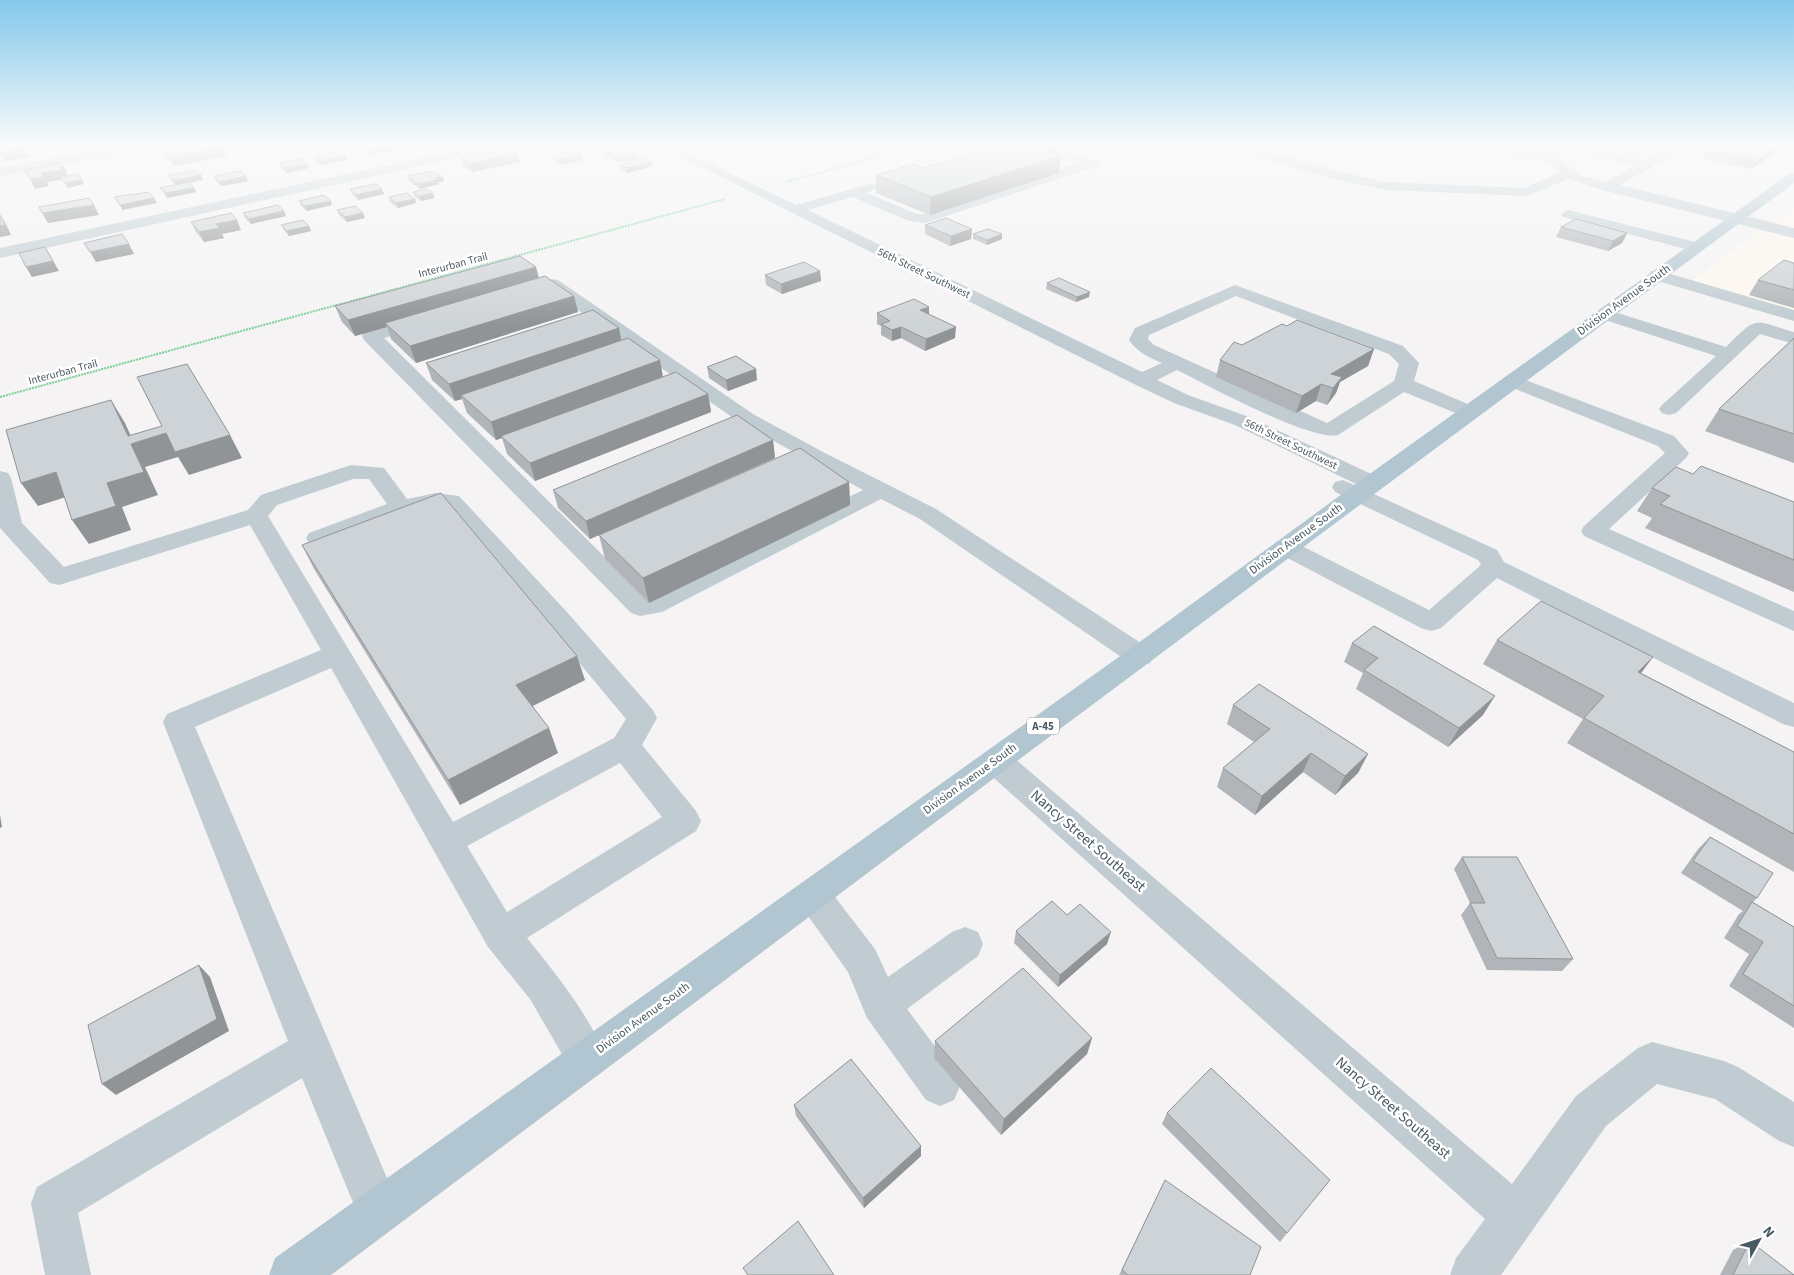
<svg xmlns="http://www.w3.org/2000/svg" width="1794" height="1275" font-family="'Source Sans 3',sans-serif">
<style>
.commercial{fill:#fdf7ee}
.lines{fill:none;stroke-linecap:round;stroke-linejoin:round}
.minor-tunnel{stroke:#caccce;stroke-width:14;stroke-dasharray:14 8;stroke-linecap:butt}
.path{stroke:#79d09a;stroke-width:2;stroke-dasharray:2 1;stroke-linecap:butt}
.minor{fill:#c0ccd2;fill-rule:evenodd}
.major{fill:#b2c6d1;fill-rule:evenodd}
.wall{fill:#b1b5b9}
.shaded-wall{fill:#909496}
.building{fill:#ced3d7;stroke:#909496}
.labels{text-anchor:middle;dominant-baseline:central;stroke-width:5;stroke-linejoin:round;paint-order:stroke}
.far-street-label{font-size:11px;fill:#495961;stroke:#fff}
.shield{fill:#fff;stroke:#808b90;stroke-width:1}
.shield-label{font-size:11px;font-weight:bold;fill:#495961}
.street-label{font-size:12px;fill:#495961;stroke:#fff}
.near-street-label{font-size:15px;fill:#495961;stroke:#fff}
</style>
<rect width="100%" height="100%" fill="#f5f3f3"/>
<path class="commercial" d="M1794,206V312L1691,281Z"/>
<g class="lines">
<path class="minor-tunnel" d="M1621,152L1637,156"/>
<path class="path" d="M787,182L910,147
M0,397L725,199"/>
<path class="minor" d="M114,147H139L133,151L0,176V168Z
M473,147H495L489,151L0,258V248Z
M661,147H676L796,205L872,183L879,187L867,193L917,214H924L1079,163L1036,150L1035,147H1053L1097,160L1099,163L1097,166L925,223L909,221L853,197L808,210L1142,372L1162,363C1148,357 1137,352 1129,340L1135,328L1235,285L1403,346L1419,363L1414,381L1477,408L1480,412L1477,416L1470,418L1463,416L1404,392L1338,435C1310,441 1207,385 1177,370L1157,380L1188,395L1249,417L1380,478L1383,483L1380,488L1372,490L1364,488L1235,425L1174,403L1134,384ZM1236,296L1389,354L1399,364L1394,381L1327,423L1154,345L1148,339L1149,335Z
M1235,147H1253L1341,172L1386,182L1524,188L1561,172L1548,162L1490,150L1489,147H1511L1545,154L1555,147H1570L1556,156L1583,176L1606,182L1635,165L1593,156L1592,153L1593,150L1598,149L1645,160L1667,147H1682L1681,150L1620,185L1794,228V238L1602,190L1569,179L1526,196L1386,190L1333,179L1236,150Z
M1568,210L1703,244L1705,247L1697,252L1563,217L1561,214Z
M1657,270L1794,310V321L1651,279L1649,275L1651,271Z
M552,279L558,280L753,414L823,452L936,509L1150,649L1154,656L1150,663L1140,666L1130,663L920,519L881,499L662,612L640,616L631,613L364,340L362,336L364,332L425,316L431,317L434,321L431,325L384,338L646,598L863,490L739,422L549,290H537L535,286L537,282Z
M1605,309L1726,347C1758,315 1752,320 1794,332V344L1760,334L1676,413L1669,415L1662,413L1659,409L1662,405L1716,356L1599,318L1596,314L1599,310Z
M1512,375L1674,436L1689,453L1686,458L1609,529L1794,611V631L1584,536L1581,531L1584,526L1665,453L1658,446L1505,385L1502,381L1505,377Z
M351,465L384,468L407,499L436,493L459,496L566,611L653,710L657,718L642,745L696,811L701,821L696,831L527,938C557,975 589,1015 607,1059L601,1073L587,1079L573,1073L530,999L488,947L331,668L195,727L401,1211L395,1227L379,1233L363,1227L302,1078L78,1213L91,1275H45L31,1203L37,1187L288,1041L163,722L167,714L321,650L250,525L59,585L50,583L0,528V471L8,473L11,478L22,523L64,567L248,510L261,495ZM353,479H369L387,504L309,533L306,538L309,543L318,545L327,543L407,513L444,508L546,623L626,719L614,738L453,822L268,516L277,505ZM620,763L662,817L507,912L467,846Z
M1343,480L1497,550L1504,562L1794,703V727L1783,724L1497,578L1441,628L1431,631L1421,628L1276,552L1273,547L1276,542L1285,539L1294,542L1429,610L1481,565L1478,560L1335,492L1332,487L1335,482Z
M996,749L1007,752L1512,1184L1576,1096L1638,1048L1652,1042L1724,1061L1738,1067L1794,1102V1147L1779,1141L1715,1099L1657,1084L1606,1126L1501,1275H1450L1456,1258L1485,1219L985,770L980,761L985,752Z
M813,880L825,884L875,949L888,977L952,932L965,927L978,932L983,944L978,956L907,1009L954,1072L960,1086L954,1100L940,1106L926,1100L867,1018L848,972L801,906L795,895L801,884Z"/>
<path class="major" d="M1794,173V183C1304,544 818,911 331,1275H269L275,1258L1130,649L1364,478L1789,174Z"/>
</g>
<path class="wall" d="M161,147H223L227,156L175,166L165,155Z
M362,147H395L396,150L370,155L364,150Z
M985,147H1059L1058,155L1059,173L930,215L876,193V175L923,168L985,150Z
M1711,147H1779L1775,152L1751,169L1702,158L1707,149Z
M604,150L638,153L639,157L618,162L604,155Z
M517,153L520,162L472,172L464,167L461,158Z
M314,156L347,160L321,165L316,161Z
M552,156L582,160L561,165L553,160Z
M625,161L653,166L627,173L621,169L620,165L625,164Z
M279,163L309,168L287,173L281,168Z
M169,175L203,180L189,183L194,188L196,192L167,198L163,192L160,188L175,185L171,180Z
M214,176L248,181L222,186L216,181Z
M407,176L443,177L444,181L438,182L439,184L420,189L409,181Z
M350,189H382L384,194L358,200L352,194Z
M413,192L433,193L434,198L421,201L415,197Z
M389,197L416,203L398,208L390,202Z
M299,201L332,205L307,211L301,206Z
M337,210L365,218L347,222L339,215Z
M284,211L286,216L251,224L245,218L243,213Z
M191,222L241,230L222,234L224,238L204,242L196,232Z
M281,225L309,226L311,231L289,236L284,230Z
M925,225L972,229L971,239L950,246L925,234Z
M1561,227L1627,233L1622,243L1608,251L1556,237Z
M973,234L1002,239L987,245L973,239Z
M1794,263V308L1749,295L1758,280Z
M820,271L821,281L782,294L766,285L765,275Z
M539,278L574,296L578,312L416,363L391,339L387,327L355,336L342,322L335,306Z
M1047,283L1089,297L1076,302L1046,289Z
M929,307V314L955,338L925,351L901,338L892,341L881,335V326L877,324V313Z
M1287,326L1374,349L1368,366L1340,382L1336,393L1327,405L1316,401L1296,413L1216,377L1220,360L1242,345Z
M1794,338V463L1705,431L1719,409Z
M621,340L663,377L708,394L711,412L535,481L507,454L502,438L496,440L467,413L462,399L455,401L432,380L426,363Z
M707,367L757,380L728,391L709,378Z
M773,440L775,458L590,539L558,508L553,490Z
M1693,474L1794,502V592L1645,528L1652,518L1637,511L1652,488Z
M849,482L850,505L649,603L605,559L599,535Z
M302,545L585,680L533,706L558,753L460,805L314,569Z
M1497,640L1653,657L1641,673L1794,752V872L1567,743L1583,719L1483,664Z
M1352,643L1483,715L1448,747L1356,689L1363,673L1344,662Z
M1233,705L1368,754L1358,773L1335,795L1303,772L1255,815L1217,787L1223,768L1254,742L1227,724Z
M1710,837L1757,898L1753,902L1794,927V1028L1729,986L1749,954L1724,938L1739,914L1743,911L1681,873L1698,849Z
M1462,857L1573,959L1562,971L1487,970L1461,915L1470,903L1454,869Z
M1067,915L1107,944L1058,987L1014,943L1016,931Z
M1092,1038L1087,1054L1001,1135L934,1058L935,1041Z
M794,1105L921,1156L864,1208L796,1116Z
M1167,1113L1287,1233L1280,1242L1162,1124Z
M1165,1180L1250,1275H1119Z
M1750,1241L1794,1275H1720L1733,1250Z"/>
<path class="shaded-wall" d="M62,147H85L64,151Z
M223,147L227,156L175,166L171,157Z
M389,147H395L396,150L370,155L369,151Z
M1057,147H1059L1058,157L1061,156L1059,173L930,215L931,197L1044,151Z
M1776,147H1779L1775,152L1751,169L1756,160Z
M25,148L30,157L5,161L0,152Z
M517,153L520,162L472,172L470,163Z
M638,153L639,157L618,162V157Z
M581,155L582,160L561,165L560,160Z
M345,156L347,160L321,165L320,161Z
M652,162L653,166L627,173V168Z
M308,164L309,168L287,173L285,168Z
M64,167L68,176L67,179L47,182L49,186L35,189L30,179L41,173Z
M201,175L203,180L176,185L174,181Z
M246,176L248,181L222,186L219,182Z
M443,177L444,181L438,182L439,184L420,189L418,184Z
M82,180L84,184L67,188L65,183Z
M194,188L196,192L167,198L165,193Z
M382,189L384,194L358,200L356,195Z
M433,193L434,198L421,201L419,196Z
M154,198L157,203L122,210L120,205Z
M415,199L416,203L398,208L396,203Z
M331,201L332,205L307,211L305,206Z
M94,205L99,215L48,223L42,213Z
M284,211L286,216L251,224L249,219Z
M363,213L365,218L347,222L345,217Z
M0,215L6,224L11,235L0,237Z
M237,220L241,230L222,234L224,238L204,242L199,232L216,224Z
M309,226L311,231L289,236L287,231Z
M972,229L971,239L950,246L951,236Z
M1627,233L1622,243L1608,251L1613,241Z
M1002,234V239L987,245V240Z
M129,244L134,254L96,262L90,252Z
M45,247L59,271L32,277L26,267Z
M536,267L540,282L385,323L387,327L355,336L348,320Z
M820,271L821,281L782,294L781,284Z
M1090,292L1089,297L1076,302L1077,297Z
M574,296L578,312L416,363L410,346Z
M929,307V317L920,310Z
M901,327V338L892,341V330Z
M956,327L955,338L925,351L926,339Z
M619,328L622,344L461,395L462,399L455,401L449,384Z
M1374,349L1368,366L1340,382L1336,393L1327,405L1333,388L1331,374Z
M660,360L663,377L501,436L502,438L496,440L491,422Z
M756,369L757,380L728,391L726,380Z
M1321,384L1316,401L1296,413L1302,396Z
M708,394L711,412L535,481L530,463Z
M111,400L125,423L134,443L166,433L230,435L242,458L189,475L178,457L145,467L158,495L122,507L131,530L89,544L72,520L107,483L128,436Z
M773,440L775,458L590,539L586,521Z
M56,472L72,495L38,506L21,483Z
M849,482L850,505L649,603L643,578Z
M577,656L585,680L526,709L516,685Z
M1653,657L1635,681L1638,672Z
M1495,696L1483,715L1448,747L1459,728Z
M549,728L558,753L460,805L448,780Z
M1311,753L1303,772L1255,815L1262,796Z
M1368,754L1358,773L1335,795L1345,776Z
M0,815L2,827L0,828Z
M1111,932L1107,944L1058,987L1060,975Z
M199,965L210,977L229,1031L116,1095L102,1084Z
M1092,1038L1087,1054L1001,1135L1004,1119Z
M921,1146V1156L864,1208L863,1198Z"/>
<path class="building" d="M0,147H25V148L0,152Z
M162,147H223L171,157Z
M363,147H389L369,151Z
M620,147H626L638,153L618,157L604,150Z
M995,147H1057L1044,151L1061,156L931,197L876,175L914,164L923,168Z
M1711,147H1776L1756,160L1707,149Z
M509,148L517,153L470,163L461,158Z
M339,151L345,156L320,161L314,156Z
M573,151L581,155L560,160L552,156Z
M643,157L652,162L627,168L620,165L628,163L625,161Z
M302,159L308,164L285,168L279,163Z
M61,163L64,167L60,168L62,170L41,173L44,177L30,179L24,170Z
M196,170L201,175L174,181L169,175Z
M240,171L246,176L219,182L214,176Z
M434,171L443,177L435,178L438,180L418,184L407,176Z
M78,174L82,180L65,183L61,177Z
M189,182L194,188L165,193L160,188Z
M376,184L382,189L356,195L350,189Z
M426,189L433,193L419,196L413,192Z
M149,192L154,198L120,205L114,197Z
M407,193L415,199L396,203L389,197Z
M324,195L331,201L305,206L299,201Z
M89,198L94,205L42,213L39,207Z
M278,205L284,211L249,219L243,213Z
M355,206L363,213L345,217L337,210Z
M231,213L237,220L216,224L220,228L199,232L191,222Z
M0,215L5,225L0,226Z
M946,218L972,229L951,236L925,225Z
M1576,219L1627,233L1613,241L1561,227Z
M303,220L309,226L287,231L281,225Z
M988,229L1002,234L987,240L973,234Z
M122,234L129,244L90,252L84,243Z
M45,247L53,261L26,267L19,253Z
M520,256L536,267L348,320L335,306Z
M1784,260L1794,263V290L1758,280Z
M804,262L820,271L781,284L765,275Z
M545,276L574,296L410,346L385,323Z
M1059,278L1090,292L1077,297L1047,283Z
M914,299L929,307L920,310L956,327L926,339L901,327L892,330L881,324L890,321L877,313Z
M593,310L619,328L449,384L426,363Z
M1297,320L1374,349L1331,374L1342,377L1333,388L1321,384L1302,396L1220,360L1234,342L1242,345L1282,324L1287,326Z
M628,338L660,360L491,422L461,395Z
M1794,338V434L1719,409Z
M736,356L756,369L726,380L707,367Z
M187,364L230,435L175,452L166,433L131,444L144,472L107,483L116,506L72,520L56,472L21,483L6,430L111,400L128,436L162,426L137,377Z
M676,372L708,394L530,463L501,436Z
M737,415L773,440L586,521L553,490Z
M800,448L849,482L643,578L599,535Z
M1701,466L1794,502V560L1660,504L1670,496L1652,488L1676,467L1693,474Z
M441,493L577,656L516,685L549,728L448,780L302,545Z
M1541,601L1653,657L1638,672L1794,752V834L1584,718L1604,696L1497,640Z
M1374,626L1495,696L1459,728L1364,670L1378,658L1352,643Z
M1259,684L1368,754L1345,776L1311,753L1262,796L1223,768L1270,729L1233,705Z
M1710,837L1773,873L1757,898L1693,861Z
M1462,857H1517L1573,959L1497,958L1470,903H1485Z
M1052,901L1067,915L1080,904L1111,932L1060,975L1016,931Z
M1752,902L1794,927V1006L1743,974L1763,942L1737,926Z
M199,965L217,1019L102,1084L88,1025Z
M1023,968L1092,1038L1004,1119L935,1041Z
M851,1059L921,1146L863,1198L794,1105Z
M1211,1068L1330,1180L1287,1233L1167,1113Z
M1165,1180L1261,1247L1250,1275H1128L1122,1270Z
M798,1221L834,1275H748L743,1268Z
M1750,1241L1794,1275H1733Z"/>
<linearGradient id="sky" x2="0" y2="1"><stop stop-color="#84c8eb"/><stop offset="0.45" stop-color="#fafafa"/><stop offset="1" stop-color="#fafafa" stop-opacity="0"/></linearGradient>
<rect width="1794" height="325" fill="url(#sky)"/>
<g class="labels">
<g class="far-street-label">
<text transform="translate(453 265) rotate(-15)">Interurban Trail</text>
<text transform="translate(924 273) rotate(26)">56th Street Southwest</text>
<text transform="translate(63 372) rotate(-15)">Interurban Trail</text>
<text transform="translate(1291 444) rotate(26)">56th Street Southwest</text>
</g>
<rect class="shield" x="1027" y="717.5" width="32" height="17" rx="4"/>
<g class="shield-label">
<text x="1043" y="726">A-45</text>
</g>
<g class="street-label">
<text transform="translate(1624 300) rotate(-36)">Division Avenue South</text>
<text transform="translate(1296 539) rotate(-36)">Division Avenue South</text>
<text transform="translate(970 779) rotate(-36)">Division Avenue South</text>
<text transform="translate(643 1018) rotate(-36)">Division Avenue South</text>
</g>
<g class="near-street-label">
<text transform="translate(1088 841) rotate(41)">Nancy Street Southeast</text>
<text transform="translate(1393 1108) rotate(41)">Nancy Street Southeast</text>
</g>
</g>
<g transform="translate(1759 1240) rotate(50)" stroke="#ffffff" stroke-width="4" paint-order="stroke">
<path d="M0-4L9 19L0 12L-9 19Z" fill="#495961"/>
<text y="-8" font-size="14" font-weight="bold" text-anchor="middle" fill="#495961">N</text>
</g>
</svg>
